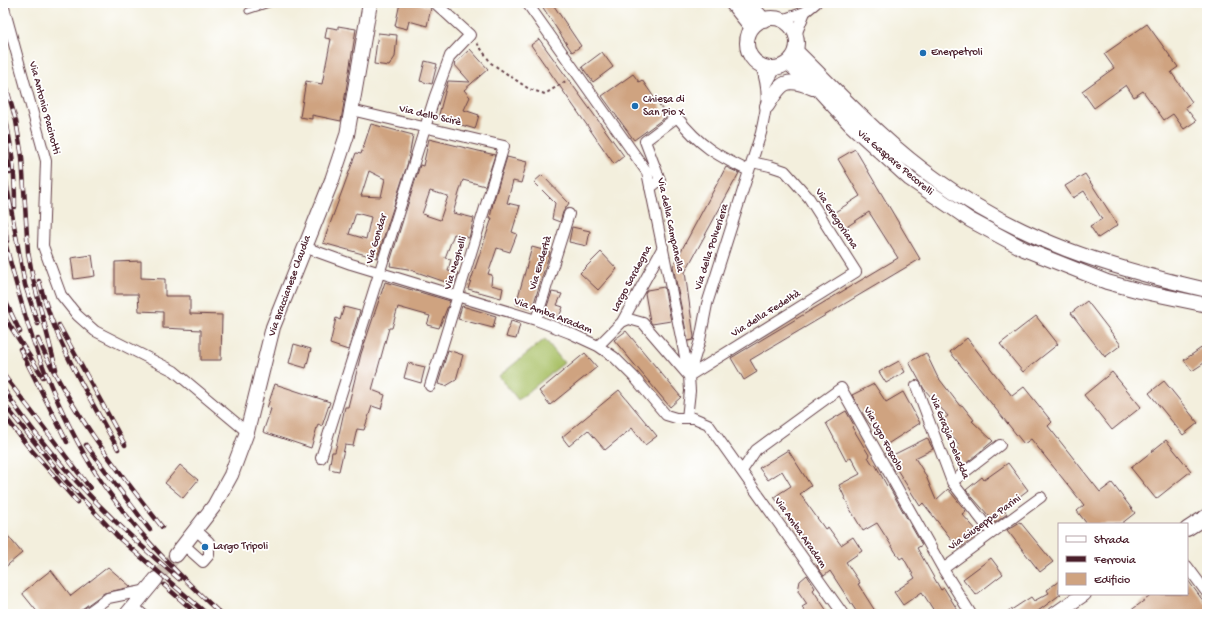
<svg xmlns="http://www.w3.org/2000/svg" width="1210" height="617" font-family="'Gochi Hand',sans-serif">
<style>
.green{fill:#a7bf64;stroke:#786f48}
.building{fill:#cfa380;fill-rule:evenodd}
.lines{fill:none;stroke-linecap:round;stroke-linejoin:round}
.secondary-tunnel{stroke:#d1c5b9;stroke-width:14;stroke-dasharray:14 7;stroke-linecap:butt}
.lane-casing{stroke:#633e46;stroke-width:7}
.street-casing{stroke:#633e46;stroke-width:12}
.secondary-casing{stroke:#633e46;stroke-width:16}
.path{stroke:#633e46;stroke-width:2;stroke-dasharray:3 3;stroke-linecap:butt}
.lane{stroke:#fff;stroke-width:5}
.street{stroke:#fff;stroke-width:10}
.secondary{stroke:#fff;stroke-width:14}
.rail-casing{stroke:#4a1f2b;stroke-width:4.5}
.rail{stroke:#fff;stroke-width:3;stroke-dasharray:9;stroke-linecap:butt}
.poi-dot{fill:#1f6fb2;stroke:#fff;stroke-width:1.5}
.labels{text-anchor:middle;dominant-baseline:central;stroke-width:3.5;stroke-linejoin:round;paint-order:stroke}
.poi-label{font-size:11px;fill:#4a1f2b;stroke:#fff;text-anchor:start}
.street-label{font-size:11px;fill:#4a1f2b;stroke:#fff}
</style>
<rect width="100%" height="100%" fill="#fff"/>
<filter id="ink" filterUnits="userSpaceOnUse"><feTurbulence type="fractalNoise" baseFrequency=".025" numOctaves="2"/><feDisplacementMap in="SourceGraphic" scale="8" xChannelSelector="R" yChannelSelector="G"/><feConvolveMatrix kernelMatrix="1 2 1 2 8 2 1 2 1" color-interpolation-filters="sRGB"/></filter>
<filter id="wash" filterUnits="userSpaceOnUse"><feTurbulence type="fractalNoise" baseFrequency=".012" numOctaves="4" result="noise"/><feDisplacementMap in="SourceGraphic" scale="16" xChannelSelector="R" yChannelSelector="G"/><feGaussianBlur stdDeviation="0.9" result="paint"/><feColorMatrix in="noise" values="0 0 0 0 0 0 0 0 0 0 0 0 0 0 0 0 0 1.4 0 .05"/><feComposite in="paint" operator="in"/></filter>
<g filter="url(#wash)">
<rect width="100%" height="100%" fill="#f3efdd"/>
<path class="green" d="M545,339L564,363L518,400L499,376Z"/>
<g id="blocks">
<path class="building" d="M400,3H414L430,7L431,8L427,26L409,21L407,29L395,26Z
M540,3H552L581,46L572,52Z
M1147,24L1178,67L1171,72L1192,102L1185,107L1196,121L1184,129L1173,114L1164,120L1143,91L1134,97L1126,85L1094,108L1082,91L1114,68L1104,54Z
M338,26L356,29L341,121L312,115V119L300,117L306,81L322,84L331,39L325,38L327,27L338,29Z
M378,33L397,35L395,57L389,66L374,64Z
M539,39L624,156L614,164L531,45Z
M470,49L488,69L464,90L470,97L464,110L479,115L475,129L438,118L448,81L470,82L454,64Z
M602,52L613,67L593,82L582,67Z
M425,61L437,64L432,84L420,81Z
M633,74L639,82L642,80L667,116L634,140L602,96Z
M371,124L413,135L408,162L377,258L323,243L356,153L361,154ZM369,171L385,179L381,197L361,196ZM356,213L371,217L366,239L349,234Z
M429,139L495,155L485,186L463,180L453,213L474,218L469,238L454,234L445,258L451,259L448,271L458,273L454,285L408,269L390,266L391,262H390L420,165L423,166ZM430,191L448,196L440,220L422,214Z
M855,149L920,259L750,360L757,372L744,380L731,358L898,258L869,212L842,230L832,214L860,196L838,159Z
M507,157L527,162L521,183L513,181L507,203L520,206L512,232L517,234L510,252L497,248L488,274L492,275L491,285L503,288L501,298L468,289L492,218H490L493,203Z
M726,167L739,173L685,272L694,337L693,340L688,341L673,266Z
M1085,174L1118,225L1098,238L1090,226L1102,219L1084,191L1073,198L1065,186Z
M542,175L569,203L563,212L560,222L552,219L555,203L534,182Z
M572,227L590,231L587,246L569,242Z
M532,247L550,252L532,309L516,304Z
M601,252L617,269L598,290L580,273Z
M92,255L95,276L74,279L71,258Z
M141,261V278L165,279V296H190V314L222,315L221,360H201V330L163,328V312L139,311L138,294H115V262Z
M385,282L450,301L439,328L427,325L430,316L398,307L392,328H389L372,390L385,395L381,409L372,406L364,430L357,429L353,446L345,445L339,471L329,469L332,452H335L345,407H348L361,354Z
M664,287L671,321L652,324L650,321L645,293L647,290Z
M552,292L562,294L557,305L563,307L559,317L545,312Z
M1087,301L1121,345L1105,357L1071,313Z
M462,306L496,316L493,328L458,319Z
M344,307L360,311L348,350L330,344L336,318L340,320Z
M1036,316L1058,344L1023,372L1000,344Z
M511,321L520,324L516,339L506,337Z
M626,331L681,397L670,407L614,340Z
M967,338L1012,396L1024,387L1052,422L1048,426L1100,492L1112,483L1135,513L1121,524H1087L1077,511L1084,505L1031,439L1024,444L950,352Z
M294,344L311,349L306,368L289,363Z
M1207,344V361L1192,371L1184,360Z
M448,350L463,355L456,380L446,386L438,384Z
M585,353L597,367L550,405L539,391Z
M926,353L937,376L960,406L962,405L974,420L972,421L993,441L964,465L954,451L960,446L940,422L948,416L924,389L909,362Z
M899,361L905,372L886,383L879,372Z
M408,363L425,367L421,383L404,378Z
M1112,372L1141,407L1112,430L1084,395Z
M1164,381L1198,423L1183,435L1149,393Z
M275,384L330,402L322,426L318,424L311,448L263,432L271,409L267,408Z
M874,384L886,402L903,392L920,423L886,445L866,419L852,395Z
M619,390L657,436L645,445L632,428L605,450L588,430L569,446L562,437Z
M846,411L854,425L852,427L869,455L868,457L873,465L875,464L887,486L888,485L922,545L917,548L941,590L944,588L960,614H936L922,592L903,605L894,592L915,578L903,557L900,559L877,523L863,531L850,509L839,485L860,474L851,457L846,461L826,423Z
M927,438L933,449L915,458L925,474L936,500L948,489L966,511L962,514L979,533L959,549L923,503L920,506L889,457Z
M1166,440L1191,471L1156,499L1131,468Z
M788,450L811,486L800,494L825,529L828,527L841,545L853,537L862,551L846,562L860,583L858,584L877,614H858L830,571L824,576L818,568L817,563L820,561L774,497L791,486L782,471L768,480L759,468Z
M1008,463L1028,490L1003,509L1007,514L995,523L966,490L982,477L984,480Z
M180,465L198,480L183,498L165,483Z
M1020,522L1053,562L1040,572L1007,530Z
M3,530L22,553L3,569Z
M991,558L1003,574L976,595L963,579Z
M108,567L131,587L104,593L82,609L80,614H39L22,593L51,570L71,596Z
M807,575L815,588L813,590L829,614H806L802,607L807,604L798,591L800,581Z
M1187,579L1207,606V614H1126L1153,594H1187Z
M1059,581V594H1061L1034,614H1005L1031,597L1034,601L1049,593L1047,590Z"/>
</g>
</g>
<g filter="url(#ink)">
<use href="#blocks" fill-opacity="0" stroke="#633e46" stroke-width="1"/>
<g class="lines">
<path class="secondary-tunnel" d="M156,579L176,555"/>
<g class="lane-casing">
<path id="lane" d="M248,11L272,3
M136,605L146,614"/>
</g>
<g class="street-casing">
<path id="street" d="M527,3L647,172L689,376
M3,4L46,161L43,246L61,295L77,315L95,331L174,371L247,432
M782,20L805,12L816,3
M796,35L805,12
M767,84L776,68
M351,110L504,146L430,386
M650,188L660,180L645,141L677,117C700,146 716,155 749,171
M304,247L351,264L536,320L570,333L598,346L614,357L634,377L666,415L676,418H694L708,424L843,614
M536,320L569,214
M622,322L663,247
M598,346L622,322L629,319L643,323L687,374
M689,376L856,272L809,198L785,171L770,166L752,162
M916,386L952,482L992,533
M687,418L690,391L689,376L700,340L707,304L761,133C767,106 770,93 761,66
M321,458L435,96L450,56L470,35L435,3
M742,471L756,450L841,388L943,569L971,614
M952,482L1000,445
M184,545L203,562L209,555V542L196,530
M1187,566L1207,593
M943,569L1041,497
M86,614L108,598L148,590"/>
</g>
<g class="secondary-casing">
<path id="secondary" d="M732,3L752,28
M748,3L764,20
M747 43a25 25 0 1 1 50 0a25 25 0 1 1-50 0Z
M796,51C841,95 885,144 937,180C1022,241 1107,267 1207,290
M788,63L819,90L851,125L910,179L970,220L1024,249L1107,282L1140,291L1207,305
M767,106C782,81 786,77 813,88
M1187,529L1207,516
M176,555L214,506L231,475L247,432L273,327L332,180L347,135L370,3
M127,614L156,579
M1055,614L1084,594"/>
</g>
<path class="path" d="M477,43L491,63L529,89L545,94L569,79"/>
<use href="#lane" class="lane"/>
<use href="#street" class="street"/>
<use href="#secondary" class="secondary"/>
<g class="rail-casing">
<path id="rail" d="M3,75L16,121L22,157L28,252L33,279L56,369
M3,109C12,142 15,173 15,207
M3,134L10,173
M3,165L25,285L38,324
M3,214L7,241
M3,235C14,274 23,315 38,354C53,393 71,433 93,469C127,523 174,571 221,614
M39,281C55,342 88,395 118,449
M3,296L20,332
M3,315L43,377
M59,325L125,445
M38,339C69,409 115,467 162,527
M20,349L67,442
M3,374L90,488
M3,388C50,460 113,523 179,579
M3,403L66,481L119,538L207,614
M3,414L27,445L77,502
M86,445L150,530
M164,585L197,614"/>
</g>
<use href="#rail" class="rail"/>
</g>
</g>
<g class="poi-dot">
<circle cx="923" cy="53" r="4"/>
<circle cx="635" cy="106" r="4"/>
<circle cx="205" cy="547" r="4"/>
</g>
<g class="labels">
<g class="poi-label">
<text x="931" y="53">Enerpetroli</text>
<text x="643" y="100">Chiesa di<tspan x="643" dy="13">San Pio X</tspan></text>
<text x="213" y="547">Largo Tripoli</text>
</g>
<g class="street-label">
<text transform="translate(44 108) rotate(75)">Via Antonio Pacinotti</text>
<text transform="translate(430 116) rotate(13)">Via dello Scirè</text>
<text transform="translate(895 163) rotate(40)">Via Gaspare Pecorelli</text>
<text transform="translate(836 219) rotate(57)">Via Gregoriana</text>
<text transform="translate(670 225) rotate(78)">Via della Campanella</text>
<text transform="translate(377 239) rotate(-73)">Via Gondar</text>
<text transform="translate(712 247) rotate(-72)">Via della Polveriera</text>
<text transform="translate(456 263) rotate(-73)">Via Neghelli</text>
<text transform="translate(541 263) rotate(-73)">Via Endertà</text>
<text transform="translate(632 279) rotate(-62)">Largo Sardegna</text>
<text transform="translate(290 286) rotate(-70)">Via Braccianese Claudia</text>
<text transform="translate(766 314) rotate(-32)">Via della Fedeltà</text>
<text transform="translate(553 316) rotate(21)">Via Amba Aradam</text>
<text transform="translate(949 437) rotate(68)">Via Grazia Deledda</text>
<text transform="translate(883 439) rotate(61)">Via Ugo Foscolo</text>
<text transform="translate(985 523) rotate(-36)">Via Giuseppe Parini</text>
<text transform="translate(800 533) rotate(55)">Via Amba Aradam</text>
</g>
</g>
<rect width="1210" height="617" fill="none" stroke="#fff" stroke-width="16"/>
<rect x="1058" y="523" width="130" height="72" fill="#ffffff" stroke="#b7a5aa"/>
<rect x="1066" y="536" width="20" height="6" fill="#ffffff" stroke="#b7a5aa"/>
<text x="1094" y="543" font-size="12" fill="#4a1f2b">Strada</text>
<rect x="1066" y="556" width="20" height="6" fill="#4a1f2b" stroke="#b7a5aa"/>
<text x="1094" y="563" font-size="12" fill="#4a1f2b">Ferrovia</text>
<rect x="1066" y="573" width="20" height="12" fill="#cfa380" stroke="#b7a5aa"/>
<text x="1094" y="583" font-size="12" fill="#4a1f2b">Edificio</text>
</svg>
